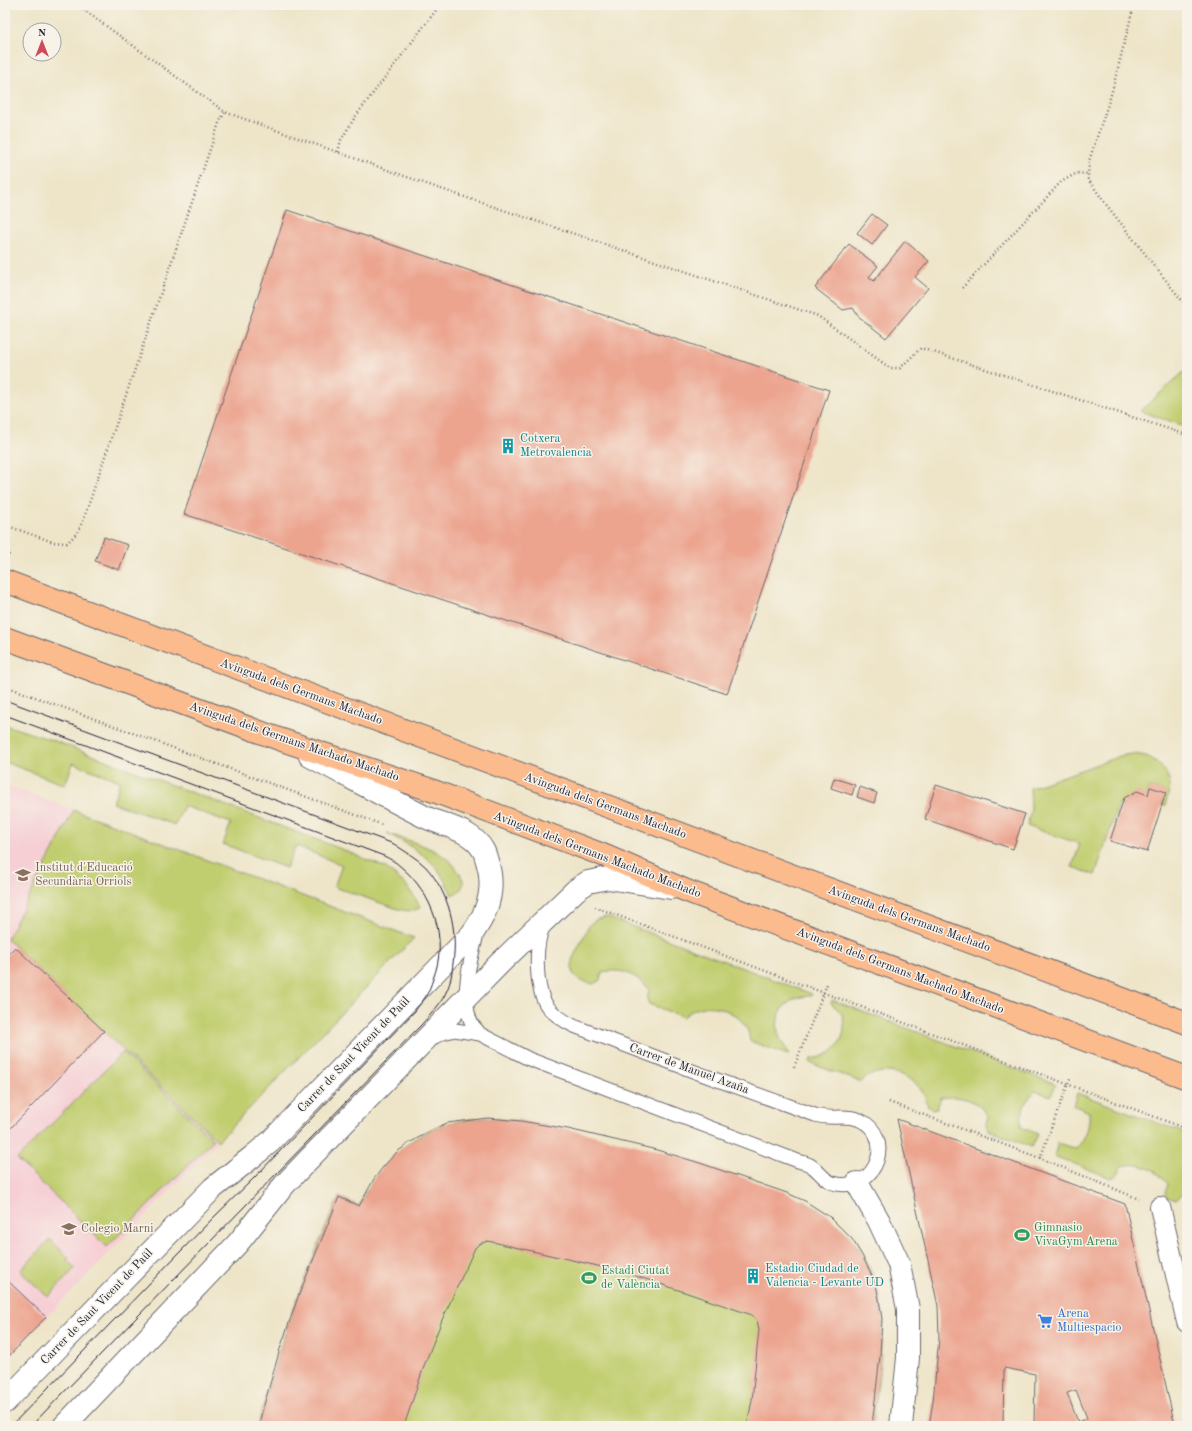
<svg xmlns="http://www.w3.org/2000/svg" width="1192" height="1431" font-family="'Old Standard TT',serif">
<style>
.built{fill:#f6cfd5}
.green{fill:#c1ce6f;stroke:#727855}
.building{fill:#eca48f;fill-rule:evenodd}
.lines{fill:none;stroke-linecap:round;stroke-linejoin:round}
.service-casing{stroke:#69666d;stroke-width:15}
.pedestrian-casing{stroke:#69666d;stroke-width:22}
.minor-casing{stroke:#69666d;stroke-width:24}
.primary-casing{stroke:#69666d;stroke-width:24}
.path{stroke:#69666d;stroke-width:2.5;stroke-dasharray:1 3;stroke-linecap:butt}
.service{stroke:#fff;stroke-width:13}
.pedestrian{stroke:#fff;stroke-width:20}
.minor{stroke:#fff;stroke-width:22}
.primary{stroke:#fbbb8d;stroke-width:22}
.tram{stroke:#22223b;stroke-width:1}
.labels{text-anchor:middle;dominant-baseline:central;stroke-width:3;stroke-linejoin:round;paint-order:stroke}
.culture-label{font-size:12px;fill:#0d838f;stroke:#f7f3e8;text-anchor:start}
.street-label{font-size:12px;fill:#22223b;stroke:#f7f3e8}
.education-label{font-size:12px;fill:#785e54;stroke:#f7f3e8;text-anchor:start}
.leisure-label{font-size:12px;fill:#27864d;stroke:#f7f3e8;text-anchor:start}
.shop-label{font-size:12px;fill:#366cbe;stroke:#f7f3e8;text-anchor:start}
</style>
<rect width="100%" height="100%" fill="#f7f3e8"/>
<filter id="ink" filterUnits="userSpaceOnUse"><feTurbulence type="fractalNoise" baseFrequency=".025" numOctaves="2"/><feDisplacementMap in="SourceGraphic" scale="8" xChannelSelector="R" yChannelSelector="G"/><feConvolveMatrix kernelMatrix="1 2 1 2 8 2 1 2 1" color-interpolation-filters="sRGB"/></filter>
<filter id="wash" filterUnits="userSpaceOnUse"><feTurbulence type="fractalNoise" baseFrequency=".012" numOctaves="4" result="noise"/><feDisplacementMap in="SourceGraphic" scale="16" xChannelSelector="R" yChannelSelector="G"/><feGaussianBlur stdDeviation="0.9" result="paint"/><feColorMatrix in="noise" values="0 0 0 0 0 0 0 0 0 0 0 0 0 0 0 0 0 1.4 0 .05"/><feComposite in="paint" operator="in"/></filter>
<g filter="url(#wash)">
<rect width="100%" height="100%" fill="#eee5c9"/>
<path class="built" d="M5,785L74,810L7,939L218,1141L5,1360Z"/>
<path class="green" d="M1187,369V427L1140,411Z
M5,725L55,741L344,850L386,868L406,885L421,907C413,912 407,911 398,909L334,887L342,865L296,846L286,868L223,844L231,823L184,806L175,825L113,803L120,781L73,763L65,785L5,762V749L8,740L5,738Z
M1134,754C1138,755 1142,755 1146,756C1157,760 1171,775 1170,787C1169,793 1166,800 1165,806L1162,805L1165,792L1150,787L1143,811L1119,804L1095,875L1072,867L1080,844L1027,826L1031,810L1030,788L1123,755Z
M74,810L414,938L218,1141L7,939Z
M387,833C413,843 448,849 461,876C467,886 460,891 452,895C447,885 441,873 434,865C421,851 403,842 387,833Z
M607,917L812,994L811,996C777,996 767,1029 789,1052L788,1055L750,1041C749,1035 748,1029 744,1024C735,1012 715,1003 699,1008C693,1010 688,1013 683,1017L649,1004L647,999L649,990C638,975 622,968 603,972L599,981L593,984L580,980L574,975L572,968V960L590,924L597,919Z
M832,1000L1056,1084L1051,1096L1035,1091C1024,1102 1021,1112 1021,1127L1038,1134L1032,1147L988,1130L986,1124L988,1116C977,1099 960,1095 941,1098L937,1108L932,1109L928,1107C926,1101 925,1095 921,1090C913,1077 892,1069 877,1073C871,1074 866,1078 861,1082L810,1063L811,1059C828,1057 841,1048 844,1030C844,1025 844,1019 842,1015C839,1010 835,1007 831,1003Z
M123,1052L213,1140L107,1247L17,1159Z
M1077,1093L1187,1134V1191L1176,1200L1167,1197L1165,1193L1168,1184C1156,1169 1139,1161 1121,1166L1117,1175L1111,1178L1054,1156L1058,1143L1076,1149C1086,1137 1090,1127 1089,1112L1073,1105Z
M487,1118L521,1121L805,1201C849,1226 878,1265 882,1316C883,1325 881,1335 881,1344C880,1371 876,1399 872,1426H258C277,1347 306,1271 339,1197L359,1206C375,1173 396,1148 428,1131C436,1127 445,1123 454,1122C465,1119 476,1119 487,1118Z
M50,1239L69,1258L67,1260L75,1268L48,1297L20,1271Z"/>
<g id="blocks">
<path class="building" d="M287,210L829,390L727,694L184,514Z
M872,214L887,225L872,245L857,233Z
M905,241L929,261L915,277L928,288L886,338L858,316L853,308L843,310L815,288L849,244L878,266L869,277L874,281Z
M104,537L128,545L119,570L95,561Z
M834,778L855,785L852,795L831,788Z
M936,785L1025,814L1013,849L925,819Z
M860,787L877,793L874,803L857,797Z
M1150,787L1166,792L1147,852L1110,841L1124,798L1137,791L1148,795Z
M15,947L104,1031L5,1134V957Z
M488,1118L521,1121L568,1129L657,1150L700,1163L787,1193L805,1201L830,1217L852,1239L863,1257L876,1285L879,1299L882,1319L880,1356L872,1426H747L752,1400L759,1329L757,1321L752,1315L652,1281L611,1269L488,1241L479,1244L475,1248L442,1320L424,1366L404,1426H258L280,1349L298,1297L339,1197L359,1206L374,1179L383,1167L397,1152L409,1143L434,1129L447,1123Z
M897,1119L1125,1204L1175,1426H1034L1035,1374L1004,1368L1003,1426H929L933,1401L939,1338L938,1306ZM1076,1390L1087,1418L1078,1422L1067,1393Z
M7,1280L46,1317L9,1356L5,1352V1283Z"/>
</g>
</g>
<g filter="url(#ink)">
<use href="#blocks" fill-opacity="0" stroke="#69666d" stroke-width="1"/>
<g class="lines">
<g class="service-casing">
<path id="service" d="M478,931C471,957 459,998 472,1024C474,1027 478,1031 480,1034
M432,1038L443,1033L455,1030L480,1034L529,1059L798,1161C802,1162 806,1163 810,1165C820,1171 824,1182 837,1184C878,1191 895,1136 860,1120C846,1114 830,1120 815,1115L698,1073L574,1026C564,1021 554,1015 547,1006C535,988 534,942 545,924"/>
</g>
<g class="pedestrian-casing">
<path id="pedestrian" d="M1160,1207L1187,1322"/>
</g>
<g class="minor-casing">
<path id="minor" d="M857,1183L879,1221L899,1264L908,1309V1358L901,1426
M5,1402L213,1188L252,1157L270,1142L471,935C488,913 496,889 487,861C486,858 485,853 483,850C471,829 443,826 423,816C385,797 348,776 310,756
M64,1426L238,1243L285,1184L307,1161L500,963L576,890L588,882L608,878L671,888"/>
</g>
<g class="primary-casing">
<path id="primary" d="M5,581L1187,1023
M5,638L279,739L431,790L603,855L687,891L1187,1078"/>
</g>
<path class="path" d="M77,5L225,112L438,188L818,316L890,368H900L921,348L1187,435
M1134,5L1111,95L1089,161L1088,179L1108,207L1187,307
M338,152L341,140L355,117L440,5
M962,288L1061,182L1077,173L1088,174
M5,525L53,542L67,543L77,533L83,521L219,123L225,112
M5,553L12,556
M5,686L383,825
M595,907L1187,1129
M794,1067L827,984
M889,1102L1040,1158L1139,1199
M1040,1158L1071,1076"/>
<use href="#service" class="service"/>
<use href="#pedestrian" class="pedestrian"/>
<use href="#minor" class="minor"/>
<use href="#primary" class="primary"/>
<path class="tram" d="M5,700L394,844C404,851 417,858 426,867C449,893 458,929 453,963C452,972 451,982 447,990C442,1003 431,1014 422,1024L31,1426
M5,715L384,856C390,859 396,862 400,866C433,893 449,939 433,979C431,985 429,991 426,996C423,1001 418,1006 415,1011L254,1178L213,1218L11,1426"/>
</g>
</g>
<defs>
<g id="building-bare" transform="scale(1.2)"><path d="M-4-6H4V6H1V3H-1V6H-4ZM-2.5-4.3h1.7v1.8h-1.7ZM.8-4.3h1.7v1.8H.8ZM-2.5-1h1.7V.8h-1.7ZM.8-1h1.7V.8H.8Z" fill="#0f9aa8" stroke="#f7f3e8" stroke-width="2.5" paint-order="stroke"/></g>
<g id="school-bare" transform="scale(1.2)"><path d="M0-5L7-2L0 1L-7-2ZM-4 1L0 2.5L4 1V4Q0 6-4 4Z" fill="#8d6e63" stroke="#f7f3e8" stroke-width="2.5" paint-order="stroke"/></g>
<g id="stadium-bare" transform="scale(1.2)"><path d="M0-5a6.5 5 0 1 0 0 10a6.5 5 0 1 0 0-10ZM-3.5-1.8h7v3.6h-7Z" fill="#2e9e5b" stroke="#f7f3e8" stroke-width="2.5" paint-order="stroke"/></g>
<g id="supermarket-bare" transform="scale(1.2)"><path d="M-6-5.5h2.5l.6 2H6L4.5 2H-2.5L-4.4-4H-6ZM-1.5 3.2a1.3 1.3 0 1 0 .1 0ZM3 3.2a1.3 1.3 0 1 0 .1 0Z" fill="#3f7fe0" stroke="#f7f3e8" stroke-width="2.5" paint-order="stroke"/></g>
</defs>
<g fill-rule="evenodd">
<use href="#building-bare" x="508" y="446"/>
<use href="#school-bare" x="23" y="875"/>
<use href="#school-bare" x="69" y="1229"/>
<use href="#stadium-bare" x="1022" y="1235"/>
<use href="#building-bare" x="753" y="1276"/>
<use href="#stadium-bare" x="589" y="1278"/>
<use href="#supermarket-bare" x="1045" y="1321"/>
</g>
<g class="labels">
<g class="culture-label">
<text x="520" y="439">Cotxera<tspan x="520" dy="14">Metrovalencia</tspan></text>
<text x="765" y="1269">Estadio Ciudad de<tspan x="765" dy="14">Valencia - Levante UD</tspan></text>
</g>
<g class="street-label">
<text transform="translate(301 692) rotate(20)">Avinguda dels Germans Machado</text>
<text transform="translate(294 742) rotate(19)">Avinguda dels Germans Machado Machado</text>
<text transform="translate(605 806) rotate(20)">Avinguda dels Germans Machado</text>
<text transform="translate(597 855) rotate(21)">Avinguda dels Germans Machado Machado</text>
<text transform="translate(909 919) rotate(20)">Avinguda dels Germans Machado</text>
<text transform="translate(900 971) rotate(21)">Avinguda dels Germans Machado Machado</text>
<text transform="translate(354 1055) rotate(-46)">Carrer de Sant Vicent de Paül</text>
<text transform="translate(689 1069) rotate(20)">Carrer de Manuel Azaña</text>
<text transform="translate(97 1307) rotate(-46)">Carrer de Sant Vicent de Paül</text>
</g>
<g class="education-label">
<text x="35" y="868">Institut d'Educació<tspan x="35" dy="14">Secundària Orriols</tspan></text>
<text x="81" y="1229">Colegio Marni</text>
</g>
<g class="leisure-label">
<text x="1034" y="1228">Gimnasio<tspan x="1034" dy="14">VivaGym Arena</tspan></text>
<text x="601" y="1271">Estadi Ciutat<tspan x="601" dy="14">de València</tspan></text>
</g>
<g class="shop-label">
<text x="1057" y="1314">Arena<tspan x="1057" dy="14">Multiespacio</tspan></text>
</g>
</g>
<rect width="1192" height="1431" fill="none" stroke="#f7f3e8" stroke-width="20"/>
<g transform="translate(42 42)"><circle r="19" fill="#f7f3e8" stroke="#a29fa3"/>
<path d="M0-3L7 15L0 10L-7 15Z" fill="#d1495b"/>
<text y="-6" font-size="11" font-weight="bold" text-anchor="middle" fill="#22223b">N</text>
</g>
</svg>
